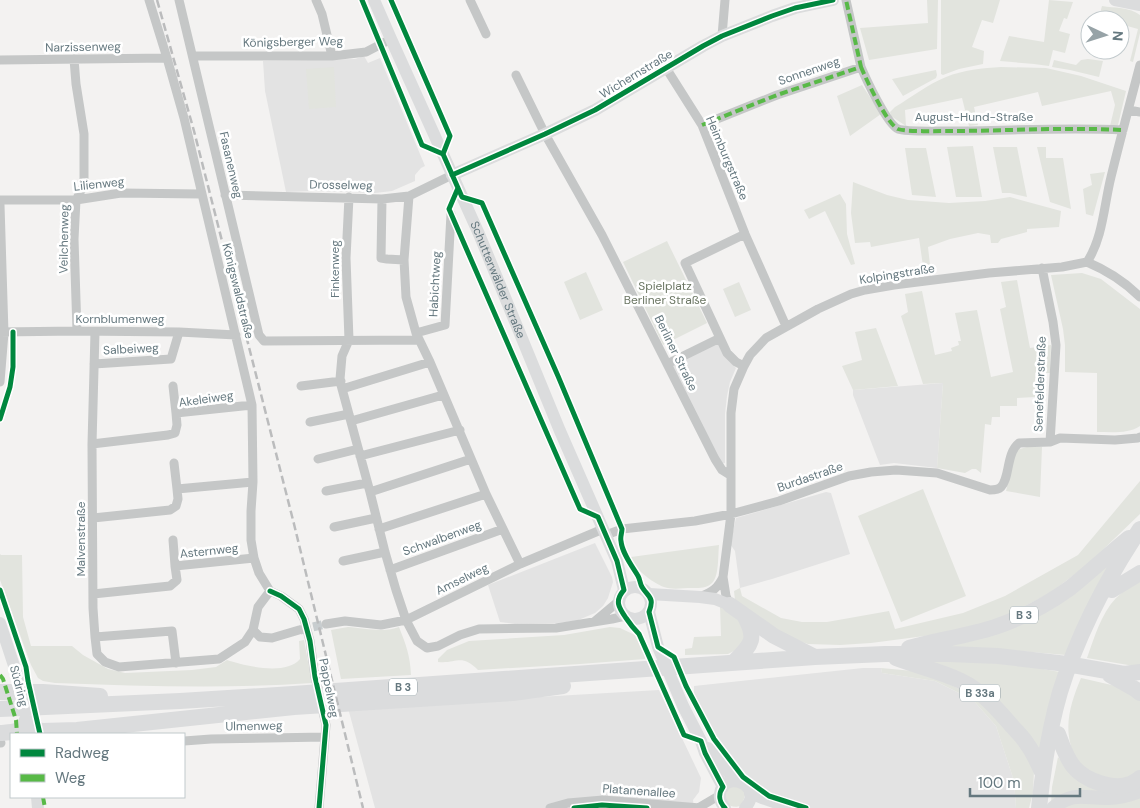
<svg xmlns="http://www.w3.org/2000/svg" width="1140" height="808" font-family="'DM Sans',sans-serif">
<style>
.built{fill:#e3e3e3}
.green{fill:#e2e4de}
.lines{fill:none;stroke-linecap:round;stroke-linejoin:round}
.street-tunnel{stroke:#c8cdcf;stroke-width:9;stroke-dasharray:9 4.5;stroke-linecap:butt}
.street{stroke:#c5c7c7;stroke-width:9}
.secondary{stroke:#dbdcdd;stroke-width:12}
.primary{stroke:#dbdcdd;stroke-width:14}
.highway{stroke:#dbdcdd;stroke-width:16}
.rail{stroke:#bbbcbd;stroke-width:2.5;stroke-dasharray:8 4;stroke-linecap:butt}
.quiet{stroke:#58b947;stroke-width:4;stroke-dasharray:8 4;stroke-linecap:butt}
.cycleway-casing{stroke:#fff;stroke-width:8}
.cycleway{stroke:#00873e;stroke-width:5}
.labels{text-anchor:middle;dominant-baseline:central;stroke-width:5;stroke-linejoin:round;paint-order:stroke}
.shield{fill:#fff;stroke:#93a0a5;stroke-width:1}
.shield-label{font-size:11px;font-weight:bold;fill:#65787f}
.street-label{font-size:12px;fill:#65787f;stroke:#fff}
.park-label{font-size:12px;fill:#6b7663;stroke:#fff}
</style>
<rect width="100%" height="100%" fill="#f3f2f1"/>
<path class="built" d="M364,56L368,63L380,58L425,166L421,168L415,175V181L392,191L375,193L315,191L286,192L265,91L263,61L355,59Z
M715,344L719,345L730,362L736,368L730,382L727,396L725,414V463L720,464L672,367L673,365Z
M943,383L937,468L894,463L880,465L853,395V390Z
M826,492L831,493L850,554L772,579L740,588L735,551L730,544L736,518Z
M595,543L612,577L613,582L608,598L603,606L595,613L576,621L557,623L515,624L500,622L488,585Z
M863,668H881L882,673L935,681L973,700L996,726L1014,781L1016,808H809L778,798L747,777L724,749L712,729L694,695V686Z
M659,690L701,778L699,792L693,800L694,808H375L348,708Z"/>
<path class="green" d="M927,0H938L937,49L869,60L860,28L928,23Z
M941,0H1000L993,23L982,20L972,47L984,51L983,64L959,69L943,75L941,74Z
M1049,0L1073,2L1067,19L1064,18L1059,31L1070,34L1065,53L1053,50L1049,66L1034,64L1000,61L1009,36L1044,42Z
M1102,6C1114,8 1130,7 1140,15V33L1133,62L1130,61L1138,29L1120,24V20H1098Z
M1088,59L1103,61L1099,77L1070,70L1052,67L1054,60L1076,65L1081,60Z
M334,67L336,107L309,109L306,69Z
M1001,67L1046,68L1081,76L1126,91L1118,125L1115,126H1110L1115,105L1111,91L1042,106L1038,92L974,107L978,125L969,126L962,98L905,110L906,126L891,116L890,112L895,107C912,97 928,84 946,77C963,70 983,68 1001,67Z
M936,70L937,75L936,78L903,96L892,79Z
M862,85L881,114L850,136L837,96Z
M973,146L982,197H956L947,147Z
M993,147H1017L1027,197L1010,193H1002Z
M1037,147H1046V158H1063L1071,209L1050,202Z
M905,148H926L936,197L912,195Z
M1105,172L1093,216L1086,214L1083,189L1092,185L1090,174Z
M853,182L887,195L908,200L949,203L985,201L1010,197L1061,211L1059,227L1027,229V232L1001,239L998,243H991L990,235L978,233L950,239L928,247L930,265L923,266L919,238L871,247L870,242L855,243L851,213Z
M840,194L846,204L847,234L855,264L851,265L825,211L809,219L804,210Z
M667,241L707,323L663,345L623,262Z
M586,272L603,310L580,320L564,282Z
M1082,273L1101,279L1140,309V426C1129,434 1111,432 1097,432V373L1065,372V345L1063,329L1051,275Z
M1017,280L1030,348L1051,345L1050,373H1035V397L1017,398V406H1000V417H992L991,425L985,424L981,473L976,469H972L965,473L937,468L943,383L923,384L901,316L908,312L905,294L922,291L935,355L952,351L951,348L959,345L958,341H961L955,313L977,310L991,377L1013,372L1000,309L1006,307L1001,282Z
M739,282L751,310L735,317L723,289Z
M876,328L898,386L853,390L842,366L862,360L855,332Z
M1027,447H1042L1040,497L1006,491L1016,450Z
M1140,481V514L1087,565L1050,593L1010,614L973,628L940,634L871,643L840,645L808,644L783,636L735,600L734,591L740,588L742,596L781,618L802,622H827L889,611L895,629L963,613L1005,596L1078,555Z
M923,489L966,596L901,622L858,516Z
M719,545C718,555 719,575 713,582C707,589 699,588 691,588C683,588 672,590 664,587C653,583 634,569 631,557Z
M0,554L1,555H22L23,617L31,646H72L83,655L108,669L125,673L192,670L216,667L227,660C245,666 286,676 300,659L299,641L304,640L312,683C226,689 141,686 55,683L43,681L38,678L31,665L0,580Z
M1106,565L1109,568L1066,655L995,649H929L996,634Z
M1140,579V666H1134L1087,658C1094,638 1101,614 1116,598C1123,591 1132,585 1140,579Z
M720,606L735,615L747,633L742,647L728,654L685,655V649L692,648L694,637L721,636Z
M348,627C363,628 385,633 399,627C406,645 410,655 411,675L341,679L331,630Z
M610,627L620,628L635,635L645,653V659L580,664L478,670C461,653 457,664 438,662V659L447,650L469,641L564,635Z
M914,657L1026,666L1060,672L1040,764L1016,723Z
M881,668L924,672L978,698L1021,742L1034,771L1033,793L1029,808H1016L1014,781L996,726L973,700L935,681L882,673Z
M1081,678L1116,686L1140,699V775L1109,782C1102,778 1084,769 1079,764C1075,759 1072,752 1071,746C1064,722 1072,700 1081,678Z
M1058,757L1070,771L1107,790L1051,804L1052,787Z
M733,784L746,792L742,805C736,808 731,807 726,803L724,791Z
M1140,796V808H1058L1069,802Z"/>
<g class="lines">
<path class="street-tunnel" d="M300,630L326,624"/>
<path class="street" d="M149,0L167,58L184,118L252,405L253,482L251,511V540L254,558L259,573L270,591
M179,0L259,335L264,341L418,340
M316,0L322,14L332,56
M470,0L486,34
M722,36L725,0
M193,56H332L366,52L391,39
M74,59L76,84L84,134V185L76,200L74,239L77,331
M0,60L167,58
M861,67C866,79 887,124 898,129C906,132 937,131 947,131C1006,131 1065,127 1123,130
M666,68L702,125L745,234L786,326
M516,75L545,134L602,235L715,459L722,470L730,475
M1129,110L1140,112
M702,125L777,95L861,67L846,0
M225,195L382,199L409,196L452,175
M349,197L346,258L349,340L342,356L340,379L341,385L370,492L385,552L396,590L406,620L417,641L427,648L438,646L460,635L479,629L556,628L612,619L625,616
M382,199L381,258L387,259L404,260L409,196
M0,200H76L121,193L201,194
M0,205L4,333L0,382
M404,260L406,297L416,333L430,362L486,494L520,564
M1087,262C1106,270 1125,282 1140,297
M1042,268L1053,322L1056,345L1050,442
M0,332L77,331L179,332L236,335
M95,332L92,444L93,608L95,637L172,631L176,663
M416,333L445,325L451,214
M94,364L171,359L179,332
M667,364L720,338
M744,366L736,362L727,353L685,263L745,234
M173,386L176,413
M301,386L341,381
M342,389L430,362
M351,421L443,395
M310,422L349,414
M92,444L168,435L175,433L177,425L176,413L252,405
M360,456L460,430
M318,459L358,449
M174,463L177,489
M326,491L367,483
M370,492L471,459
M93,518L170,510L176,506L178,499L177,489L253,482
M334,527L376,518
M379,529L486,494
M606,535L622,529L695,521L731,514L779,501L849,476L871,472L896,470L937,473L990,490C994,490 998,490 1001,487C1010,478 1006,453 1019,443L1050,442L1060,438L1115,440L1138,438L1140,437
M173,540L175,566
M343,561L385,552
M390,570L503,529
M270,591L281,596L299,609L304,619L310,641L315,677L326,725L319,808
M93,594L170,586L177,580L175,566L254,558
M702,596C712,592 718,588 723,577
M730,605L726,596L723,577L731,514V413L734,389L744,366L750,355L766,338L818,309L851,294L865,290L894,285L989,273L1062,267L1087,262C1103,238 1104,205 1111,177C1120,140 1130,103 1140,65
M594,622L619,601
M326,624L345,621L381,625L406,620L520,564L603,529
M253,630L260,637L272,638L299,630
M95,637L97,654L105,662L119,667L219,659L245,642L253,630L258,607L270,591
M184,741L211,739L325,737
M0,743H1
M550,808L568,803L603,800L700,808
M698,808L720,795"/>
<g class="secondary">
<path id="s1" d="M374,0L391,39L479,234L560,431L617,561L624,590"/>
<path d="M1115,0L1140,5"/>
<path d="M452,175L545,134L595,110L703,46L722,36L772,16L795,8L833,0"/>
<circle cx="635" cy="603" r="16"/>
<path d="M649,594L700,597L715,599L730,605"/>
<path d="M649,612L658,647L683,706L701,741L705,753L723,787"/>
<path d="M0,623L19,681L23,700"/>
<path d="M708,748L736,781"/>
<path d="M750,793L762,798L791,808"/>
<path d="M37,797L38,808"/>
<path d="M725,808C722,804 719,800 720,794C723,769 766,785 745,808"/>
</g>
<path class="primary" d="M1053,808C1074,790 1086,799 1109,798C1120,798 1130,795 1140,791"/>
<path class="highway" d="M1112,590L1140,573
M730,605L774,636L815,657
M909,648C937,640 967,636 995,627C1021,618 1048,604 1070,588C1090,572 1109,554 1129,538
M896,658C917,666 940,671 961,681C982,691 997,709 1012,726C1017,732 1023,737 1027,744C1034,753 1038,764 1043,774
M733,663C751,645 758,640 744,615
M1110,675L1135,689L1140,693
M0,692H43L100,696
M0,709L180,701L293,694L815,657L885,654H949L998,656L1067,664L1124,674L1140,672
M0,733C13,732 22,733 27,720L33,728L42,731L77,730L294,707L513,693L563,686
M1058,734C1062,745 1066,757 1073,766C1084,780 1113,791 1130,784C1133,783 1137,780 1140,778
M1039,808C1043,769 1049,730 1060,692C1078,634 1106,580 1140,529"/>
<path class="rail" d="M157,0L194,131L294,524L363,808"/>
<path class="quiet" d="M861,67C866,79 887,124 898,129C906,132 937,131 947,131C1006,131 1065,127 1123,130
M702,125L777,95L861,67L846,0
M0,675L3,679L16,720L17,734
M43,797L45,808"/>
<g class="cycleway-casing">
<path id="cycleway" d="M362,0L422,145L443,154
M391,0L450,136L443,154
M443,154L462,197L482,203L558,376L622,529C622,533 620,537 621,541C622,553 632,566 638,576C640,579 640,584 642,587C648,597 655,597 649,612L658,647L674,657L686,686L714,739L743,777L769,796L806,808
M452,175L545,134L595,110L703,46L722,36L772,16L795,8L833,0
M458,188L449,209L576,500L580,509L598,517L617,561L624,590C614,601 619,608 626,618C630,624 634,629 639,634L684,735L701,741L705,753L723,787C718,794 719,802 725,808
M0,419L10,387L13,367V332
M0,590L26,667L28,681L40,734
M270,591L281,596L299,609L304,619L310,641L315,677L326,725L319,808
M574,808L602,805L647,808"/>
</g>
<use href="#cycleway" class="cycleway"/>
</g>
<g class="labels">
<g class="shield">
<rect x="1010" y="606.5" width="28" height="17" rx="4"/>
<rect x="389" y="678.5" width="28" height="17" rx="4"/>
<rect x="960" y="684.5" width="40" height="17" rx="4"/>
</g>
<g class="shield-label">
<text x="1024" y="615">B 3</text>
<text x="403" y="687">B 3</text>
<text x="980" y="693">B 33a</text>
</g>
<g class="street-label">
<text transform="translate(293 42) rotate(-1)">Königsberger Weg</text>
<text transform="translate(83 47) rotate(-1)">Narzissenweg</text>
<text transform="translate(809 71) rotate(-19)">Sonnenweg</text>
<text transform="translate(636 74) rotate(-31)">Wichernstraße</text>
<text x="974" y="117">August-Hund-Straße</text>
<text transform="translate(727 158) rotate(67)">Heimburgstraße</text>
<text transform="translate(231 165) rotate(77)">Fasanenweg</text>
<text transform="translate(99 184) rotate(-6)">Lilienweg</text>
<text transform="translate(341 185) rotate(1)">Drosselweg</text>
<text transform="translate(64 239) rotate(-89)">Veilchenweg</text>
<text transform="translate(335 269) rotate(-90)">Finkenweg</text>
<text transform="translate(897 274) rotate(-9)">Kolpingstraße</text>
<text stroke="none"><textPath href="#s1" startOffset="306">Schutterwälder Straße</textPath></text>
<text transform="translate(435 284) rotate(-87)">Habichtweg</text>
<text transform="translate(238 291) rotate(76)">Königswaldstraße</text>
<text x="120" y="319">Kornblumenweg</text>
<text transform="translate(131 349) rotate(-3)">Salbeiweg</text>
<text transform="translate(676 353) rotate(64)">Berliner Straße</text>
<text transform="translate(1040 384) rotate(-88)">Senefelderstraße</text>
<text transform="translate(206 399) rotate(-8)">Akeleiweg</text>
<text transform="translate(810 477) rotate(-19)">Burdastraße</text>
<text transform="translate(442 538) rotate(-20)">Schwalbenweg</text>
<text transform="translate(81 539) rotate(-90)">Malvenstraße</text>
<text transform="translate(209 551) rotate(-6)">Asternweg</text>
<text transform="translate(462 579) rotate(-26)">Amselweg</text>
<text transform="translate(19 686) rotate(75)">Südring</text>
<text transform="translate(329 688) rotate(79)">Pappelweg</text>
<text transform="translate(254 726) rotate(-1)">Ulmenweg</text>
<text transform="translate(639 791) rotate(4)">Platanenallee</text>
</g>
<g class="park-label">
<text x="665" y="286">Spielplatz<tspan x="665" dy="14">Berliner Straße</tspan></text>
</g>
</g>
<rect x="10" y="733" width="175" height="65" fill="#ffffff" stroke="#c1c9cc"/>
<rect x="20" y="749" width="25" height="8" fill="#00873e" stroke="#c1c9cc"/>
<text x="55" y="758" font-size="15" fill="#65787f">Radweg</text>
<rect x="20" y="774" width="25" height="8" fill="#58b947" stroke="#c1c9cc"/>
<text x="55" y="783" font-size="15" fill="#65787f">Weg</text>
<g transform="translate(1105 35) rotate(94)"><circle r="24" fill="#ffffff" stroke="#c1c9cc"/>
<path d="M0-4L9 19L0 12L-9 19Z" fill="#97a3a7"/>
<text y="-8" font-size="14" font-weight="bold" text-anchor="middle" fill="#65787f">N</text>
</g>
<path d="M970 788v8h110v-8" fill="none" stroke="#65787f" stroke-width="2.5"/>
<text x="978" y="788" font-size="15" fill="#65787f" stroke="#ffffff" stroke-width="4" paint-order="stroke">100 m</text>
</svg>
